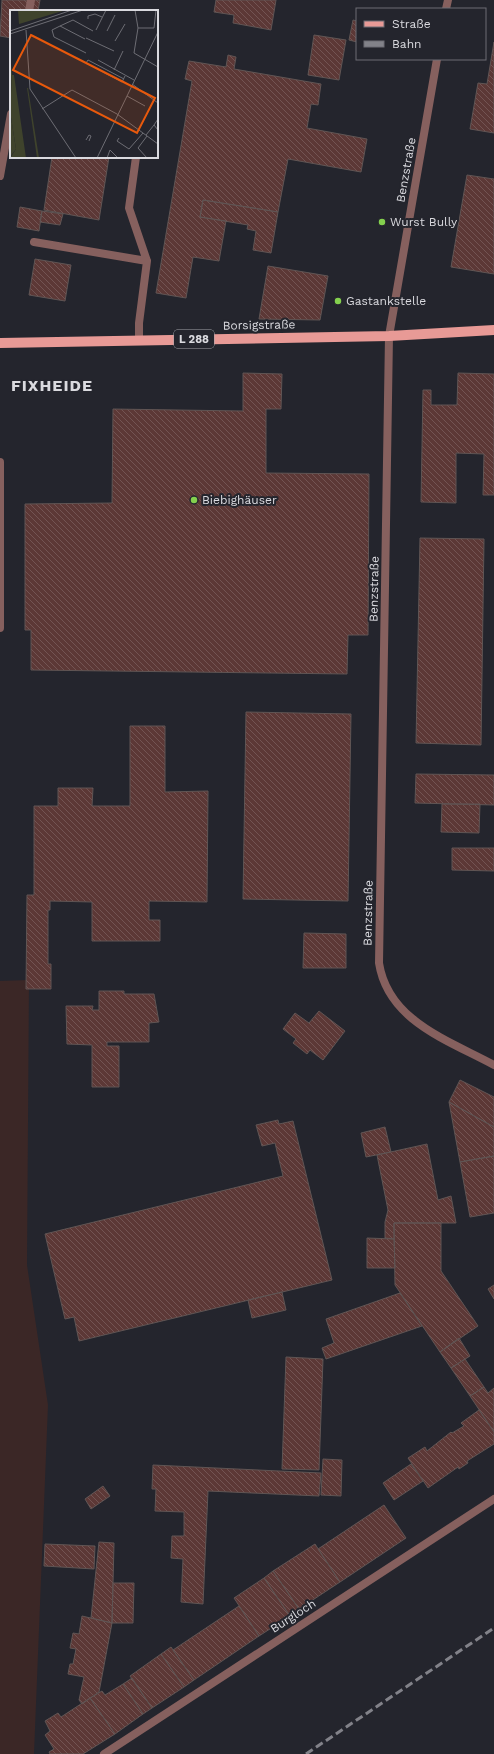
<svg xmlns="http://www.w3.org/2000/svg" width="494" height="1754" font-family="'Work Sans',sans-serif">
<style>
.commercial{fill:#3b2726}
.building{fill:url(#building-back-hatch);stroke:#605554}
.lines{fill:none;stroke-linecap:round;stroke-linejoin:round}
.service{stroke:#86605e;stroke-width:8}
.minor{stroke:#86605e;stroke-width:8}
.primary{stroke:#e89a96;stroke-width:10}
.rail{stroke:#828289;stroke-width:3;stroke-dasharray:8 4;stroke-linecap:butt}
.poi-dot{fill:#84d04e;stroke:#24252d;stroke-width:1.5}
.labels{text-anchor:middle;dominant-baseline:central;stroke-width:4;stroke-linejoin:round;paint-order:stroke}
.shield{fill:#24252d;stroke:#a3a4aa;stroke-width:1}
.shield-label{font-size:11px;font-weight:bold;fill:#dadadf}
.street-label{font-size:12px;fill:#dadadf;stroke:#24252d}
.poi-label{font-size:12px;fill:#dadadf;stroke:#24252d;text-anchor:start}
.district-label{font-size:16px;font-weight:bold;letter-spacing:1px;fill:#dadadf;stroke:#24252d}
.inset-road{fill:none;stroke:#6d6d74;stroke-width:1}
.view{fill:#e8590c;fill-opacity:0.15;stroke:#e8590c;stroke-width:2}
.inset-edge{fill:none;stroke:#dadadf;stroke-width:2}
</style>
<defs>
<pattern id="building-back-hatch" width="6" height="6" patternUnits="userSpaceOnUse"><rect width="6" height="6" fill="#5c3836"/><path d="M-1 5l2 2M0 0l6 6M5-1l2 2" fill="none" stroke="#735453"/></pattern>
</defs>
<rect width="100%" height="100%" fill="#24252d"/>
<path class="commercial" d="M29,980L27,1265L48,1405L34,1754H0V981Z"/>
<path class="building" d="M2,0H40L38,11H11V38L0,36Z
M216,0H276L271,30L233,23L234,15L214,12Z
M353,20L357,21V42L349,40Z
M314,35L346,40L339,80L308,75Z
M494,42V133L470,129L478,83L487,84Z
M228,55L236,57L234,69L321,84L318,105L311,104L307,128L367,139L361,172L288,159L278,212L203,200L200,217L226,221L219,261L193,257L186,298L156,293L192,81L185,79L189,61L226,67Z
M52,157H109L99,220L44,210Z
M467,175L494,179V274L451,267Z
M203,200L278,212L271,253L253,250L256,231L247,229L248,225L200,217Z
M20,207L42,211L39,231L17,227Z
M42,211L63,214L60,225L40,222Z
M35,259L71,265L65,301L29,295Z
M268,266L328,276L320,320L259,319Z
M243,373L282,374L281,409H266V473L369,474L368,635H348L347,674L31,670V630H25V504L112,503L113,409L243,411Z
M458,373L494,374V495H483L484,454L456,453V503L421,502L423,390H431V405H457Z
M420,538L484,539L481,745L416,743Z
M246,712L351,714L348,901L243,899Z
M130,726H165V792L208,791L207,902L149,901V920H160V941H92V902L50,901V910H48V964H51V989H26L27,895H34V806H58V788H93L92,806H130Z
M416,774L494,775V805L415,803Z
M442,804H480L479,833L441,832Z
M452,848H494V871L452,870Z
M304,933L346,934V968H303Z
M99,991H124V994H154L159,1022L149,1023V1042H107V1046H119V1087H92V1045L67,1044L66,1006H93L92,1010H99Z
M319,1011L345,1031L323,1060L310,1050L307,1054L293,1043L296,1039L283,1029L295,1013L309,1023Z
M460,1080L494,1097V1127L449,1102Z
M449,1102L494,1127V1156L460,1162Z
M278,1120L279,1124L293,1121L332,1280L79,1341L74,1317L65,1319L45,1234L283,1176L275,1143L262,1146L256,1125Z
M385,1127L391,1152L366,1157L361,1133Z
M427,1144L438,1200L451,1196L456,1223H394V1239L385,1238V1222L388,1210L377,1155Z
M494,1156V1213L470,1217L460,1162Z
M394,1223H441V1271L478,1326L440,1352L395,1285Z
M367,1238L394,1239L395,1268H367Z
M494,1285V1299L488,1289Z
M282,1292L286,1310L252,1318L248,1300Z
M400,1293L422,1326L326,1359L322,1348L334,1343L326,1319Z
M459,1338L470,1356L451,1368L440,1352Z
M286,1357L323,1359L319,1470L282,1469Z
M465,1359L484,1387L470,1396L451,1368Z
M484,1387L488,1393L494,1388V1432L470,1396Z
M479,1410L494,1432V1444L467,1461L468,1463L459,1469L458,1467L428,1488L408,1458L425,1447L427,1451L451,1432L452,1433L464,1426L461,1423Z
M323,1459L342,1460L341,1496L321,1495Z
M411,1464L423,1481L394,1500L383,1483Z
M153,1465L321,1473L319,1496L208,1491L203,1604L181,1602L183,1559L171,1558L172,1536H184V1512L155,1511L156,1489H152Z
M103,1486L110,1496L91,1509L85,1499Z
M384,1505L406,1538L340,1582L318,1549Z
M99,1542L114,1543L112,1623L91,1618Z
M45,1544L95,1546L94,1569L44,1566Z
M315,1544L340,1582L299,1609L273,1571Z
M273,1571L299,1609L290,1616L264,1578Z
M264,1578L290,1616L259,1636L234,1598Z
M113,1583H134L133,1623H112Z
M239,1606L259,1636L194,1680L173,1650Z
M82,1616L112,1623L99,1692L82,1704L79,1700L84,1677L68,1674L70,1664H73L76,1649L70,1648L73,1633L79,1634Z
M171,1647L194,1680L184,1687L161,1654Z
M161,1654L184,1687L152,1708L130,1676Z
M132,1678L152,1708L143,1714L123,1684Z
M123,1684L143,1714L115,1734L90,1698L102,1691L105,1695Z
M90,1698L115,1734L83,1754H50L49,1752L54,1749L45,1735L50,1731L45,1721L58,1713L61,1717Z"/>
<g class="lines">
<path class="service" d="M29,11L31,0
M136,157L129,208L147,261L139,323V340
M0,176L11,114
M34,242L147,261
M0,462V628"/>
<path class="minor" d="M446,9L448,0
M437,59L389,336L379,963C388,1021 448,1040 494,1065
M104,1754L494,1499"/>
<path class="primary" d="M0,343L389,336L494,330"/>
<path class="rail" d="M306,1754L494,1628"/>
</g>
<g class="poi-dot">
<circle cx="382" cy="222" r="4"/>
<circle cx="338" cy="301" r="4"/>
<circle cx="194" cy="500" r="4"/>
</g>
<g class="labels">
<rect class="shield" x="174" y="330" width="40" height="18" rx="3"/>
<g class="shield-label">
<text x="194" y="339">L 288</text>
</g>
<g class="street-label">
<text transform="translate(406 170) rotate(-80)">Benzstraße</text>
<text transform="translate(259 325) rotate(-1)">Borsigstraße</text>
<text transform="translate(374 589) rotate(-89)">Benzstraße</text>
<text transform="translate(368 913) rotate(-89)">Benzstraße</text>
<text transform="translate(293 1616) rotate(-33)">Burgloch</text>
</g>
<g class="poi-label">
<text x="390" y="222">Wurst Bully</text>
<text x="346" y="301">Gastankstelle</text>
<text x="202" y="500">Biebighäuser</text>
</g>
<g class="district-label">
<text x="52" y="385">FIXHEIDE</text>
</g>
</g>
<g transform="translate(10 10)">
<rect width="148" height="148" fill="#24252d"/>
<path d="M0,43L2,65L0,101L6,139L0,147ZM17,78H18L29,148H27Z" fill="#3f432c"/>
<path d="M8,0L19,1L56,0L9,14ZM2,65H4L16,148H0L6,139L0,101Z" fill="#3f432c"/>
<path class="inset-road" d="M125,0L128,18H144L146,0M78,9V6L85,4L92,7M50,16L42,20L44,27L76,43M128,18L124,43L148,57M16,20L20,79L66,148M86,20L96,0M0,21L62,0M97,21L105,5M0,24L73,0M76,28L104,41M75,29L50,16L63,10L83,21M105,31L115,14M88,50L124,70M104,60L113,41M114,69L78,50L76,53L112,72L115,66M122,74L148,93M117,86L135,96M32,99L62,80L107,104L148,134M148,109L144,115L148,120M136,125L144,115M109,128L107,131L119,139L133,123M76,130L79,125L81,126L79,131M87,148L148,22M97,148L100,140L108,148M137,148L128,138L137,126"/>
<path class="view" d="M21,25L145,88L127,123L3,60Z"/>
<rect width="148" height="148" class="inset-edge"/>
</g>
<rect x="356" y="8" width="130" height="52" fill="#24252d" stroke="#6d6d74"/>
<rect x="364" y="21" width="20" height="6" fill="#e89a96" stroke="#6d6d74"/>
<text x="392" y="28" font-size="12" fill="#dadadf">Straße</text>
<rect x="364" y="41" width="20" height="6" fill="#828289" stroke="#6d6d74"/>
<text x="392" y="48" font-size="12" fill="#dadadf">Bahn</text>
</svg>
